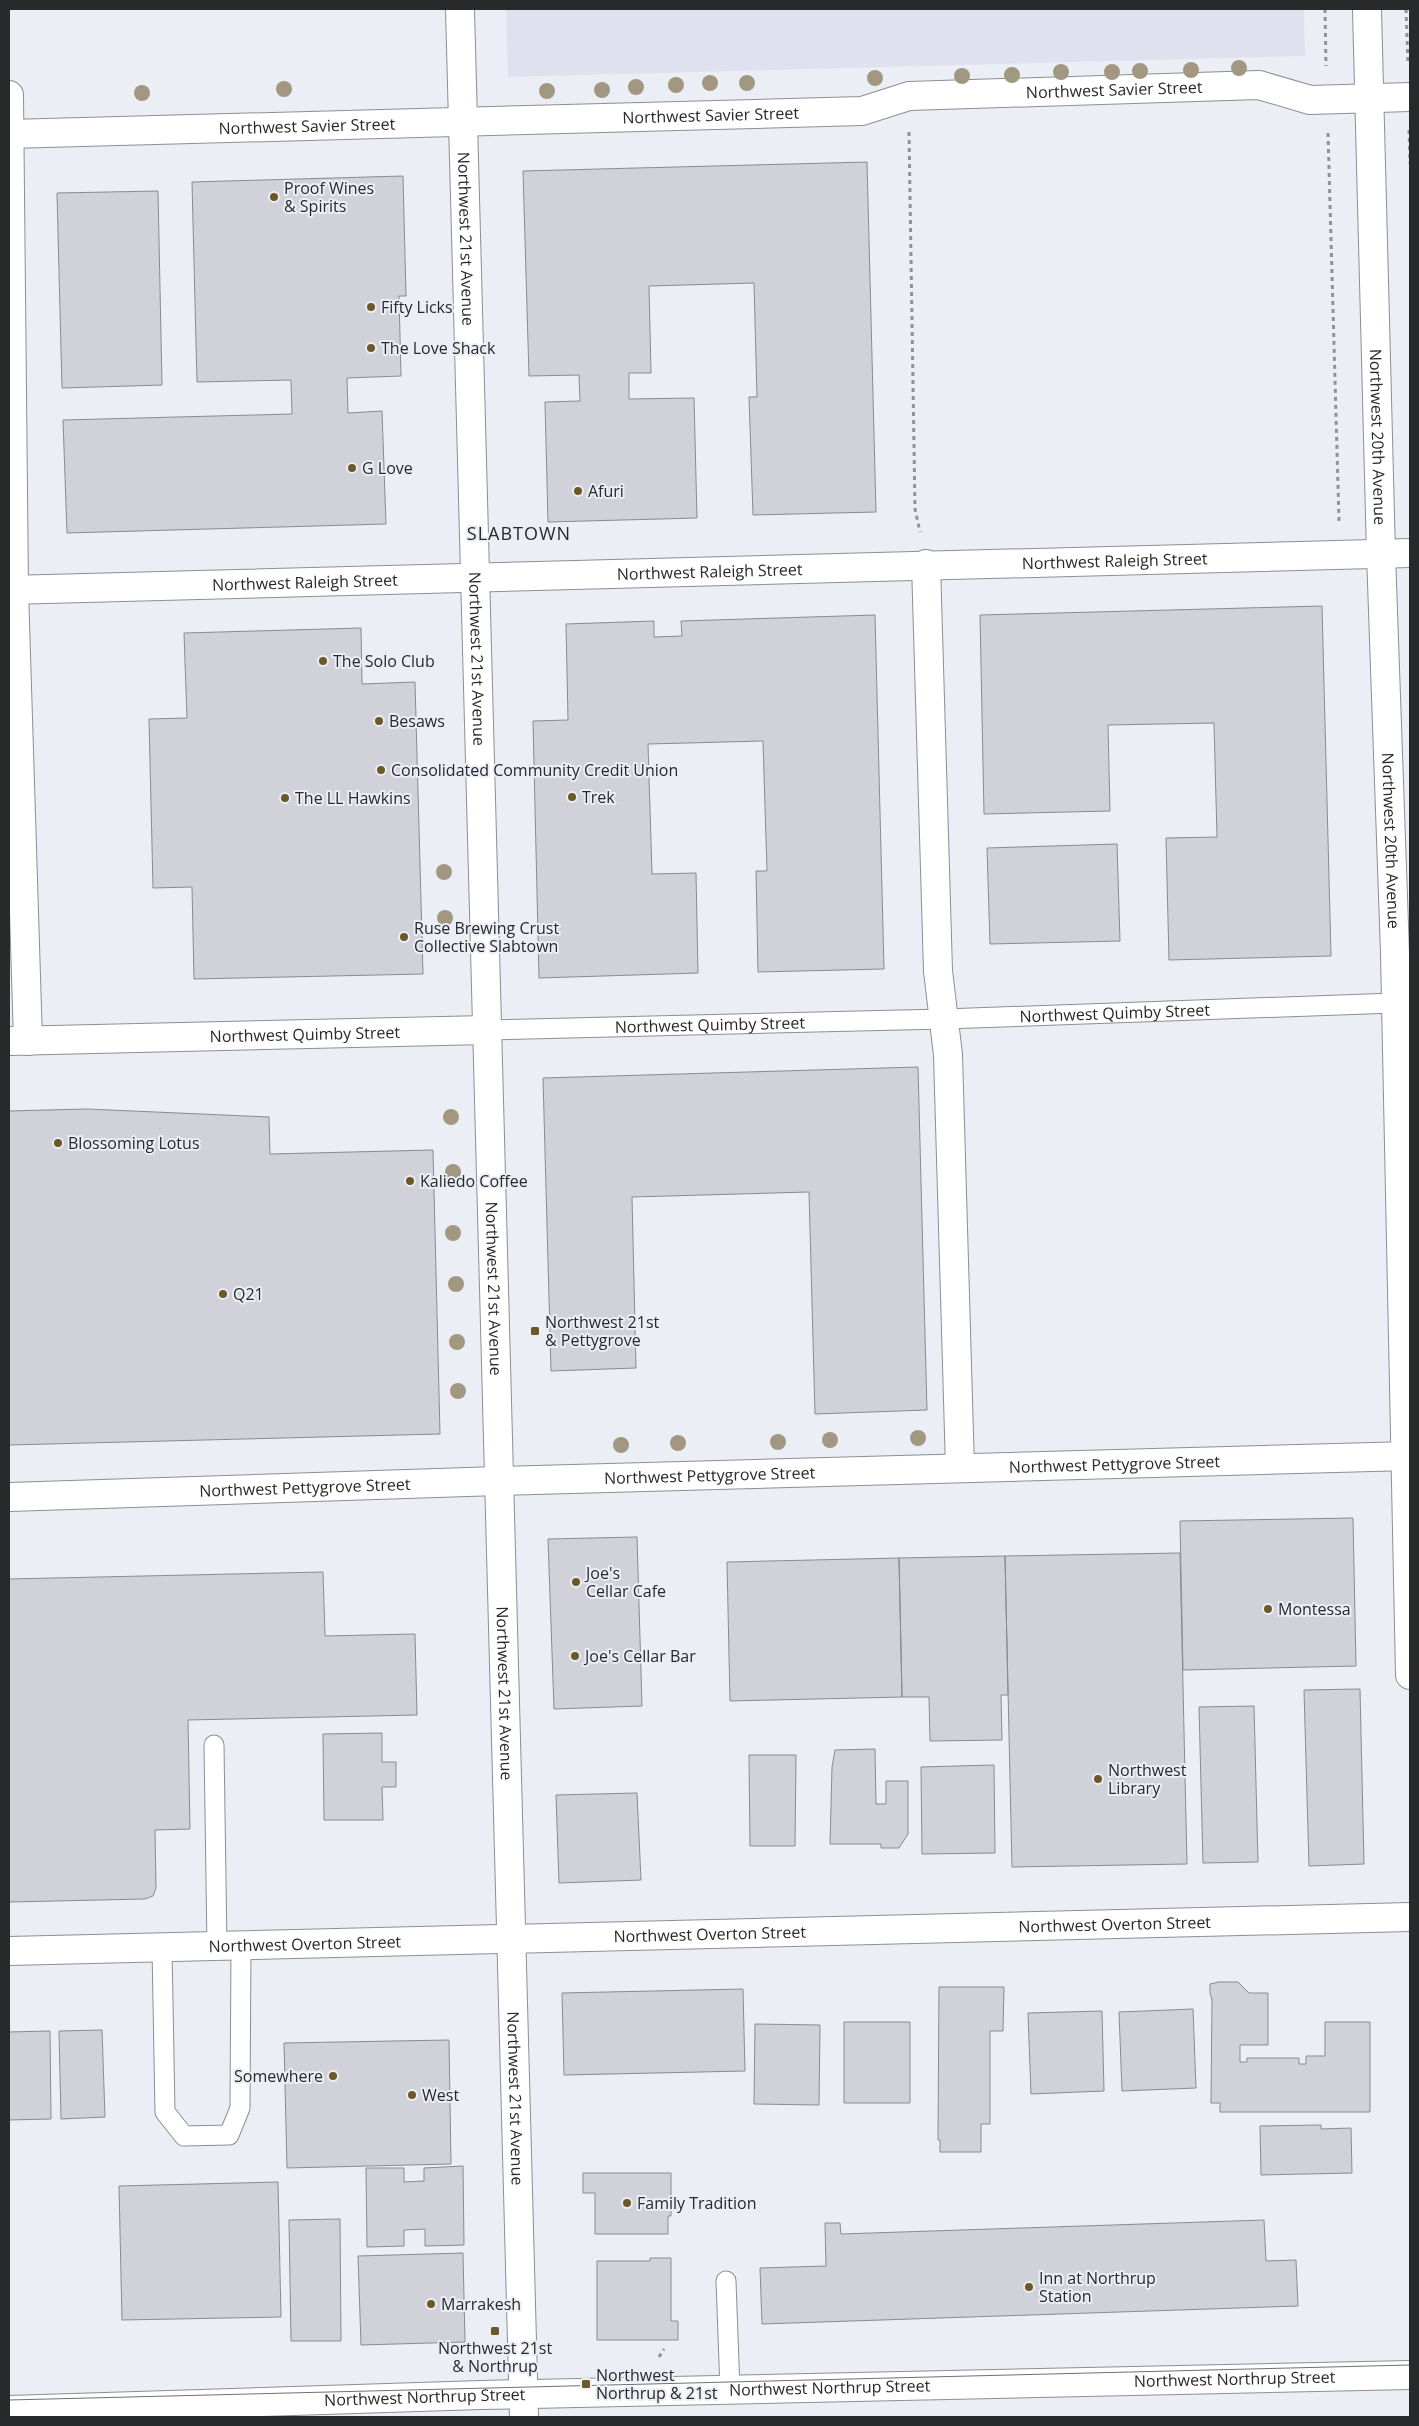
<svg xmlns="http://www.w3.org/2000/svg" width="1419" height="2426" font-family="'Open Sans',sans-serif">
<style>
.built{fill:#dfe1ef}
.building{fill:#d1d2d9;stroke:#8a8b91}
.lines{fill:none;stroke-linecap:round;stroke-linejoin:round}
.service-casing{stroke:#8d8e95;stroke-width:21}
.pedestrian-casing{stroke:#8d8e95;stroke-width:30}
.minor-casing{stroke:#8d8e95;stroke-width:30}
.tertiary-casing{stroke:#8d8e95;stroke-width:30}
.path{stroke:#919297;stroke-width:3;stroke-dasharray:4 4;stroke-linecap:butt}
.service{stroke:#fff;stroke-width:19}
.pedestrian{stroke:#fff;stroke-width:28}
.minor{stroke:#fff;stroke-width:28}
.tertiary{stroke:#fff;stroke-width:28}
.tram{stroke:#6e7073;stroke-width:1}
.tree{fill:#a29881}
.poi-dot{fill:#6d5827;stroke:#eceef5;stroke-width:2}
.labels{text-anchor:middle;dominant-baseline:central;stroke-width:4;stroke-linejoin:round;paint-order:stroke}
.street-label{font-size:16px;fill:#28292b;stroke:#eceef5}
.poi-label{font-size:16px;fill:#28292b;stroke:#eceef5;text-anchor:start}
.neighbourhood-label{font-size:18px;letter-spacing:1px;fill:#28292b;stroke:#eceef5}
</style>
<rect width="100%" height="100%" fill="#eceef5"/>
<path class="built" d="M506,9H1304L1305,56L508,77Z"/>
<path class="building" d="M867,162L876,512L753,515L749,397H757L754,283L649,286L651,373H629V399L694,398L697,518L548,522L545,402L580,401L579,375L529,376L523,171Z
M403,176L406,296H399L401,376L347,378L348,413L382,411L386,524L67,533L63,420L292,414L291,380L197,382L192,182Z
M158,191L162,385L62,388L57,193Z
M1322,606L1331,956L1169,960L1166,838L1217,837L1214,723L1108,725L1110,811L984,814L980,615Z
M875,615L884,969L758,972L756,871H767L763,741L648,744L652,874L696,873L698,973L539,978L533,721L568,720L566,624L654,621V637L682,636L681,621Z
M361,628L362,684L415,682L423,974L194,979L192,887L153,888L149,719L187,718L184,633Z
M1117,844L1120,941L990,944L987,848Z
M918,1067L927,1410L815,1414L809,1192L632,1197L636,1368L551,1371L543,1078Z
M87,1109L269,1117L270,1154L433,1150L440,1434L9,1445V1111Z
M1353,1518L1356,1666L1183,1670L1180,1521Z
M637,1537L642,1706L554,1709L548,1539Z
M1180,1553L1187,1864L1012,1867L1005,1556Z
M1005,1556L1008,1695H1001L1002,1740L930,1741L929,1697H902L899,1558Z
M899,1558L902,1697L730,1701L727,1562Z
M323,1572L325,1636L415,1634L417,1715L188,1720L190,1829L155,1830L156,1888L153,1896L145,1899L9,1902V1579Z
M1360,1689L1364,1864L1309,1866L1304,1690Z
M1254,1706L1258,1862L1203,1863L1199,1707Z
M382,1733V1762H396V1787H382L383,1820H324L323,1734Z
M875,1749L876,1804H886V1781H908V1834L899,1848H881V1844H830L832,1767L835,1750Z
M749,1755H796L795,1846H750Z
M994,1765L995,1853L922,1854L921,1767Z
M637,1793L641,1880L559,1883L556,1795Z
M1219,1982H1238L1249,1993H1268V2045H1240V2062H1247V2058H1299V2064H1306V2056H1325V2022H1370V2112H1220V2103H1211L1212,2000L1210,1993V1984Z
M939,1987H1004L1003,2031H990V2124H981V2152H940V2140H938Z
M743,1989L745,2071L564,2075L562,1993Z
M1193,2009L1196,2088L1122,2091L1119,2012Z
M1102,2011L1104,2091L1031,2094L1028,2013Z
M844,2022H910V2103H844Z
M755,2024L820,2025L819,2105L754,2104Z
M102,2030L105,2117L61,2119L59,2031Z
M50,2031L51,2119L9,2120V2032Z
M449,2040L451,2164L287,2168L284,2043Z
M1321,2125V2129L1351,2128L1352,2173L1261,2175L1260,2126Z
M463,2166L464,2245L425,2246V2229L404,2230V2246L367,2247L366,2168H404V2182L424,2181V2168Z
M583,2173H671V2216H668V2234H595V2193H583Z
M278,2182L281,2317L122,2320L119,2186Z
M340,2219L341,2341H291L289,2220Z
M1264,2220L1266,2261L1296,2260L1298,2306L762,2324L760,2268L826,2266L825,2223H840L841,2234Z
M463,2253L465,2342L361,2345L358,2256Z
M650,2258H671V2321H678V2340H597V2261H650Z"/>
<g class="lines">
<g class="service-casing">
<g id="service">
<path id="s1" d="M486,1030L944,1019L1395,1003"/>
<path d="M214,1745L217,1947"/>
<path d="M162,1948L165,2112L184,2136L229,2135L240,2108L241,1947"/>
<path d="M726,2281L730,2390"/>
</g>
</g>
<g class="pedestrian-casing">
<path id="pedestrian" d="M9,95L14,590L28,1041
M926,564L938,971L948,1055L960,1468"/>
</g>
<g class="minor-casing">
<g id="minor">
<path id="s2" d="M1367,9L1381,554L1395,953L1410,1675"/>
<path id="s3" d="M9,134L862,111L909,96L1259,85L1310,100L1410,97"/>
<path id="s4" d="M9,590L1410,553"/>
<path id="s5" d="M9,1041L486,1030"/>
<path id="s6" d="M9,1497L498,1481L1410,1456"/>
<path id="s7" d="M9,1951L1410,1917"/>
</g>
</g>
<g class="tertiary-casing">
<g id="tertiary">
<path id="s8" d="M460,9L524,2417"/>
<path id="s9" d="M9,2410L481,2395L1410,2375"/>
</g>
</g>
<path class="path" d="M1325,9L1326,66
M1406,9L1408,64
M1409,130L1410,164
M909,132L915,509L920,532
M1328,133L1339,521
M659,2357L664,2349"/>
<use href="#service" class="service"/>
<use href="#pedestrian" class="pedestrian"/>
<use href="#minor" class="minor"/>
<use href="#tertiary" class="tertiary"/>
<path class="tram" d="M9,2400L1410,2365"/>
</g>
<g class="tree">
<circle cx="1239" cy="68" r="8"/>
<circle cx="1191" cy="70" r="8"/>
<circle cx="1140" cy="71" r="8"/>
<circle cx="1061" cy="72" r="8"/>
<circle cx="1112" cy="72" r="8"/>
<circle cx="1012" cy="75" r="8"/>
<circle cx="962" cy="76" r="8"/>
<circle cx="875" cy="78" r="8"/>
<circle cx="710" cy="83" r="8"/>
<circle cx="747" cy="83" r="8"/>
<circle cx="676" cy="85" r="8"/>
<circle cx="636" cy="87" r="8"/>
<circle cx="284" cy="89" r="8"/>
<circle cx="602" cy="90" r="8"/>
<circle cx="547" cy="91" r="8"/>
<circle cx="142" cy="93" r="8"/>
<circle cx="444" cy="872" r="8"/>
<circle cx="445" cy="918" r="8"/>
<circle cx="451" cy="1117" r="8"/>
<circle cx="453" cy="1172" r="8"/>
<circle cx="453" cy="1233" r="8"/>
<circle cx="456" cy="1284" r="8"/>
<circle cx="457" cy="1342" r="8"/>
<circle cx="458" cy="1391" r="8"/>
<circle cx="918" cy="1438" r="8"/>
<circle cx="830" cy="1440" r="8"/>
<circle cx="778" cy="1442" r="8"/>
<circle cx="678" cy="1443" r="8"/>
<circle cx="621" cy="1445" r="8"/>
</g>
<g class="poi-dot">
<circle cx="274" cy="197" r="5"/>
<circle cx="371" cy="307" r="5"/>
<circle cx="371" cy="348" r="5"/>
<circle cx="352" cy="468" r="5"/>
<circle cx="578" cy="491" r="5"/>
<circle cx="323" cy="661" r="5"/>
<circle cx="379" cy="721" r="5"/>
<circle cx="381" cy="770" r="5"/>
<circle cx="572" cy="797" r="5"/>
<circle cx="285" cy="798" r="5"/>
<circle cx="404" cy="937" r="5"/>
<circle cx="58" cy="1143" r="5"/>
<circle cx="410" cy="1181" r="5"/>
<circle cx="223" cy="1294" r="5"/>
<rect x="530" y="1326" width="10" height="10" rx="2.5"/>
<circle cx="576" cy="1582" r="5"/>
<circle cx="1268" cy="1609" r="5"/>
<circle cx="575" cy="1656" r="5"/>
<circle cx="1098" cy="1779" r="5"/>
<circle cx="333" cy="2076" r="5"/>
<circle cx="412" cy="2095" r="5"/>
<circle cx="627" cy="2203" r="5"/>
<circle cx="1029" cy="2287" r="5"/>
<circle cx="431" cy="2304" r="5"/>
<rect x="490" y="2326" width="10" height="10" rx="2.5"/>
<rect x="581" y="2379" width="10" height="10" rx="2.5"/>
</g>
<g class="labels">
<g class="street-label">
<text stroke="none"><textPath href="#s3" startOffset="1108">Northwest Savier Street</textPath></text>
<text stroke="none"><textPath href="#s3" startOffset="702">Northwest Savier Street</textPath></text>
<text stroke="none"><textPath href="#s3" startOffset="298">Northwest Savier Street</textPath></text>
<text stroke="none"><textPath href="#s8" startOffset="230">Northwest 21st Avenue</textPath></text>
<text stroke="none"><textPath href="#s2" startOffset="428">Northwest 20th Avenue</textPath></text>
<text stroke="none"><textPath href="#s4" startOffset="1106">Northwest Raleigh Street</textPath></text>
<text stroke="none"><textPath href="#s4" startOffset="701">Northwest Raleigh Street</textPath></text>
<text stroke="none"><textPath href="#s4" startOffset="296">Northwest Raleigh Street</textPath></text>
<text stroke="none"><textPath href="#s8" startOffset="650">Northwest 21st Avenue</textPath></text>
<text stroke="none"><textPath href="#s2" startOffset="832">Northwest 20th Avenue</textPath></text>
<text stroke="none"><textPath href="#s1" startOffset="629">Northwest Quimby Street</textPath></text>
<text stroke="none"><textPath href="#s1" startOffset="224">Northwest Quimby Street</textPath></text>
<text stroke="none"><textPath href="#s5" startOffset="296">Northwest Quimby Street</textPath></text>
<text stroke="none"><textPath href="#s8" startOffset="1280">Northwest 21st Avenue</textPath></text>
<text stroke="none"><textPath href="#s6" startOffset="1106">Northwest Pettygrove Street</textPath></text>
<text stroke="none"><textPath href="#s6" startOffset="701">Northwest Pettygrove Street</textPath></text>
<text stroke="none"><textPath href="#s6" startOffset="296">Northwest Pettygrove Street</textPath></text>
<text stroke="none"><textPath href="#s8" startOffset="1685">Northwest 21st Avenue</textPath></text>
<text stroke="none"><textPath href="#s7" startOffset="1106">Northwest Overton Street</textPath></text>
<text stroke="none"><textPath href="#s7" startOffset="701">Northwest Overton Street</textPath></text>
<text stroke="none"><textPath href="#s7" startOffset="296">Northwest Overton Street</textPath></text>
<text stroke="none"><textPath href="#s8" startOffset="2090">Northwest 21st Avenue</textPath></text>
<text stroke="none"><textPath href="#s9" startOffset="1226">Northwest Northrup Street</textPath></text>
<text stroke="none"><textPath href="#s9" startOffset="821">Northwest Northrup Street</textPath></text>
<text stroke="none"><textPath href="#s9" startOffset="416">Northwest Northrup Street</textPath></text>
</g>
<g class="poi-label">
<text x="284" y="188">Proof Wines<tspan x="284" dy="18">&amp; Spirits</tspan></text>
<text x="381" y="307">Fifty Licks</text>
<text x="381" y="348">The Love Shack</text>
<text x="362" y="468">G Love</text>
<text x="588" y="491">Afuri</text>
<text x="333" y="661">The Solo Club</text>
<text x="389" y="721">Besaws</text>
<text x="391" y="770">Consolidated Community Credit Union</text>
<text x="582" y="797">Trek</text>
<text x="295" y="798">The LL Hawkins</text>
<text x="414" y="928">Ruse Brewing Crust<tspan x="414" dy="18">Collective Slabtown</tspan></text>
<text x="68" y="1143">Blossoming Lotus</text>
<text x="420" y="1181">Kaliedo Coffee</text>
<text x="233" y="1294">Q21</text>
<text x="545" y="1322">Northwest 21st<tspan x="545" dy="18">&amp; Pettygrove</tspan></text>
<text x="586" y="1573">Joe's<tspan x="586" dy="18">Cellar Cafe</tspan></text>
<text x="1278" y="1609">Montessa</text>
<text x="585" y="1656">Joe's Cellar Bar</text>
<text x="1108" y="1770">Northwest<tspan x="1108" dy="18">Library</tspan></text>
<text x="323" y="2076" text-anchor="end">Somewhere</text>
<text x="422" y="2095">West</text>
<text x="637" y="2203">Family Tradition</text>
<text x="1039" y="2278">Inn at Northrup<tspan x="1039" dy="18">Station</tspan></text>
<text x="441" y="2304">Marrakesh</text>
<text x="495" y="2348" text-anchor="middle">Northwest 21st<tspan x="495" dy="18">&amp; Northrup</tspan></text>
<text x="596" y="2375">Northwest<tspan x="596" dy="18">Northrup &amp; 21st</tspan></text>
</g>
<g class="neighbourhood-label">
<text x="519" y="533">SLABTOWN</text>
</g>
</g>
<rect width="1419" height="2426" fill="none" stroke="#28292b" stroke-width="20"/>
</svg>
